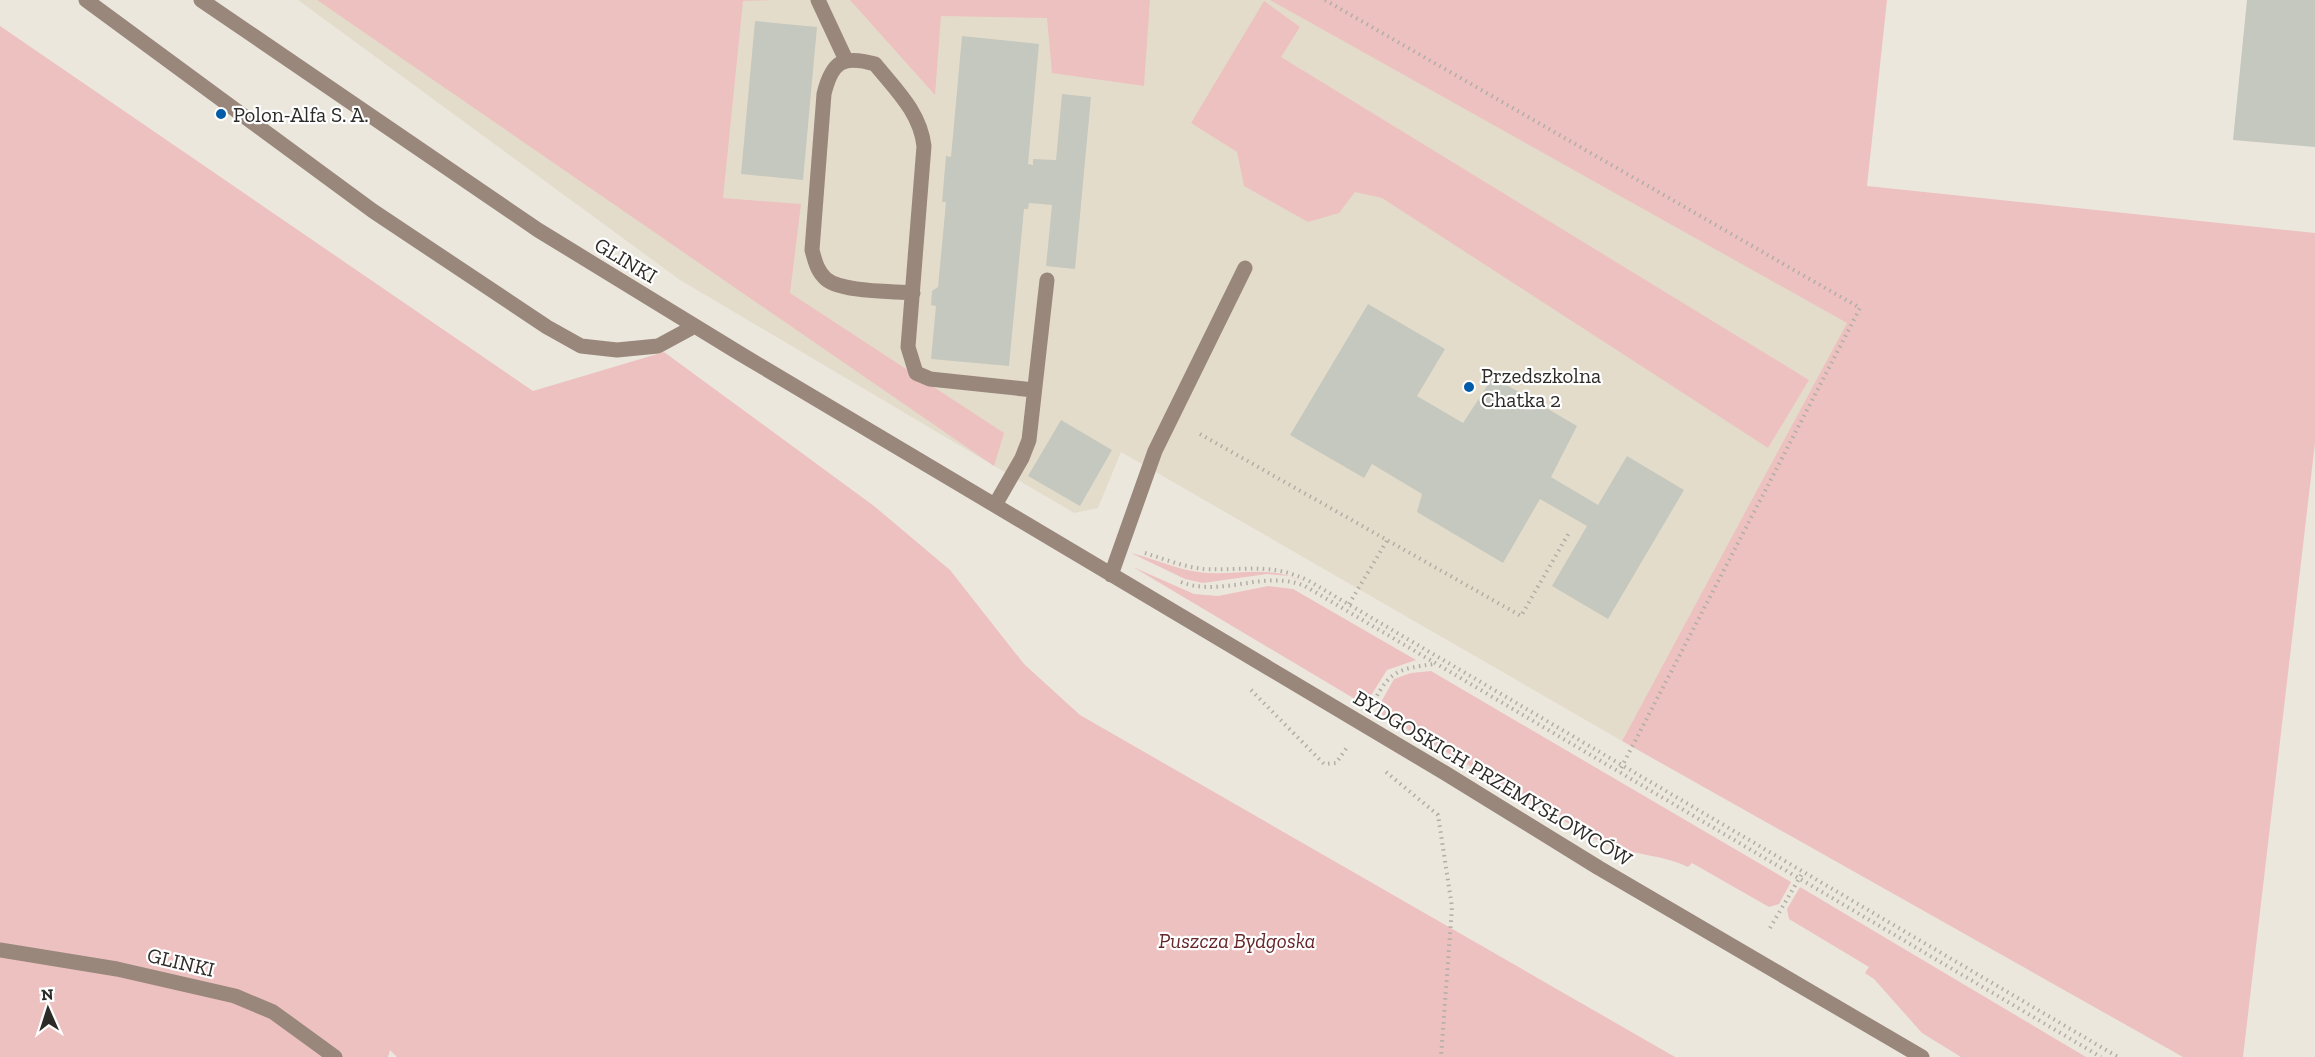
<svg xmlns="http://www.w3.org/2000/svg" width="2315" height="1057" font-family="'Zilla Slab',serif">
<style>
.built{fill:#e4dccb}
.green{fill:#edc1c0}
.building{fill:#c5c8be}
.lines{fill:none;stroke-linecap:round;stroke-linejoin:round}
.path{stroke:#b1aea6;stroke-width:4;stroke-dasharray:1.5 4.5;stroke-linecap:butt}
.minor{stroke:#99877c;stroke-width:15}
.poi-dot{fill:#005ba9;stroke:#fff;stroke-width:2}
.labels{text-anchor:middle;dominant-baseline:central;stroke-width:4.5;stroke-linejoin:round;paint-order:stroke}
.poi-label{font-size:21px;fill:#2d2b27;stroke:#fff;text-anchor:start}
.street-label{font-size:21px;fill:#2d2b27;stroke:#fff}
.park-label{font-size:21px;font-style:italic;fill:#67272a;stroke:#fff}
</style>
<rect width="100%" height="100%" fill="#ebe7dd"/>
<path class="built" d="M298,0H1271L1848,323L1622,741L1121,452L1098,508L1074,513L680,280Z"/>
<path class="green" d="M317,0H774L743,1L723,198L801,204L790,293L1004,433L994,466Z
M850,0H1150L1144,86L1052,73L1047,18L941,16L935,95Z
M1270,0H1887L1867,186L2315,233V443L2243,1057H2183L1622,741L1847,323Z
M1264,1L1300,27L1281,57L1809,380L1768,448L1382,198L1355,192L1339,213L1308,222L1244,186L1237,152L1191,123Z
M0,26L533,391L664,352L874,506L950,570L1024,664L1080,715L1675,1057H397L390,1050L388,1057H0Z
M1131,553C1153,558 1175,569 1198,572C1234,577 1269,563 1303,582L1289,576L1267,574L1203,583L1185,579Z
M1133,567L1194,594L1218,596L1268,586L1293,589L1416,660L1387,670L1365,705Z
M1431,671L1791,882L1779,904L1769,907L1692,863L1688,867C1662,854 1628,855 1600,842L1376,711L1394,679L1411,673Z
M1800,887L2086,1057H1961L1922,1033L1874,979L1865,973L1869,967L1789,919L1787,909Z"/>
<path class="building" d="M2247,0H2315V147L2233,140Z
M755,21L817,27L803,180L741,174Z
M962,36L1039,44L1028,164L1033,165V159L1056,160L1062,94L1091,97L1075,269L1046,266L1052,205L1029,203L1028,209H1024L1009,366L931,359L936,306L931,305L932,291L938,287L946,202H942L946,156L951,157Z
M1368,304L1445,349L1417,396L1463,423L1493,377L1577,426L1551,477L1598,505L1627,456L1684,490L1608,619L1552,586L1587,526L1540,499L1503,563L1417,512L1422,494L1372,464L1364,478L1290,435Z
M1061,420L1112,450L1080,506L1028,476Z"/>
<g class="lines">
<path class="path" d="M1325,0L1860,308L1619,772
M1200,434L1521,616L1570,531
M1145,553C1164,559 1184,567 1204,569C1244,571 1271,562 1309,581L2118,1057
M1181,582C1222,598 1264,569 1305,586L2101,1057
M1349,604L1388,539
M1251,690L1324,764L1336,763L1348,746
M1374,701C1391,669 1400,669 1434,664
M1386,772L1438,815L1452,907L1441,1057
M1770,928L1803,872"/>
<path class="minor" d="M86,0L373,211L547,327L581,346L617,350L658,346L695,326
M201,0L538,230L739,353L1445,773L1599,868L1922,1057
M818,0L846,60
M913,293C892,291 841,292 826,279C817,271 815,261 812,250L824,94C832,61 843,55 875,64C896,90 920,112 924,146L908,347L916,373L930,379L1034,390
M995,505L1022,458L1029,440L1047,280
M1111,575L1155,451L1245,268
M0,950L117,969L235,996L273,1012L335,1057"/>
</g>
<g class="poi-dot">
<circle cx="221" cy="114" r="6"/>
<circle cx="1469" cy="387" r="6"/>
</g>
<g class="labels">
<g class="poi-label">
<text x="233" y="114">Polon-Alfa S. A.</text>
<text x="1481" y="375">Przedszkolna<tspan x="1481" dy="24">Chatka 2</tspan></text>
</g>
<g class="street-label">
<text transform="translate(626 260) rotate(31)">GLINKI</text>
<text transform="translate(1493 778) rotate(31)">BYDGOSKICH PRZEMYSŁOWCÓW</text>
<text transform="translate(181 962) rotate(13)">GLINKI</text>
</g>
<g class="park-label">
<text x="1237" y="940">Puszcza Bydgoska</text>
</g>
</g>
<g transform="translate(48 1009) rotate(357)" stroke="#ffffff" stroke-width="4.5" paint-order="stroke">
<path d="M0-4.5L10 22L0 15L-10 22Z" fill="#2d2b27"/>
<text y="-9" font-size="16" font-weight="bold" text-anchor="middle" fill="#2d2b27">N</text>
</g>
</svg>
